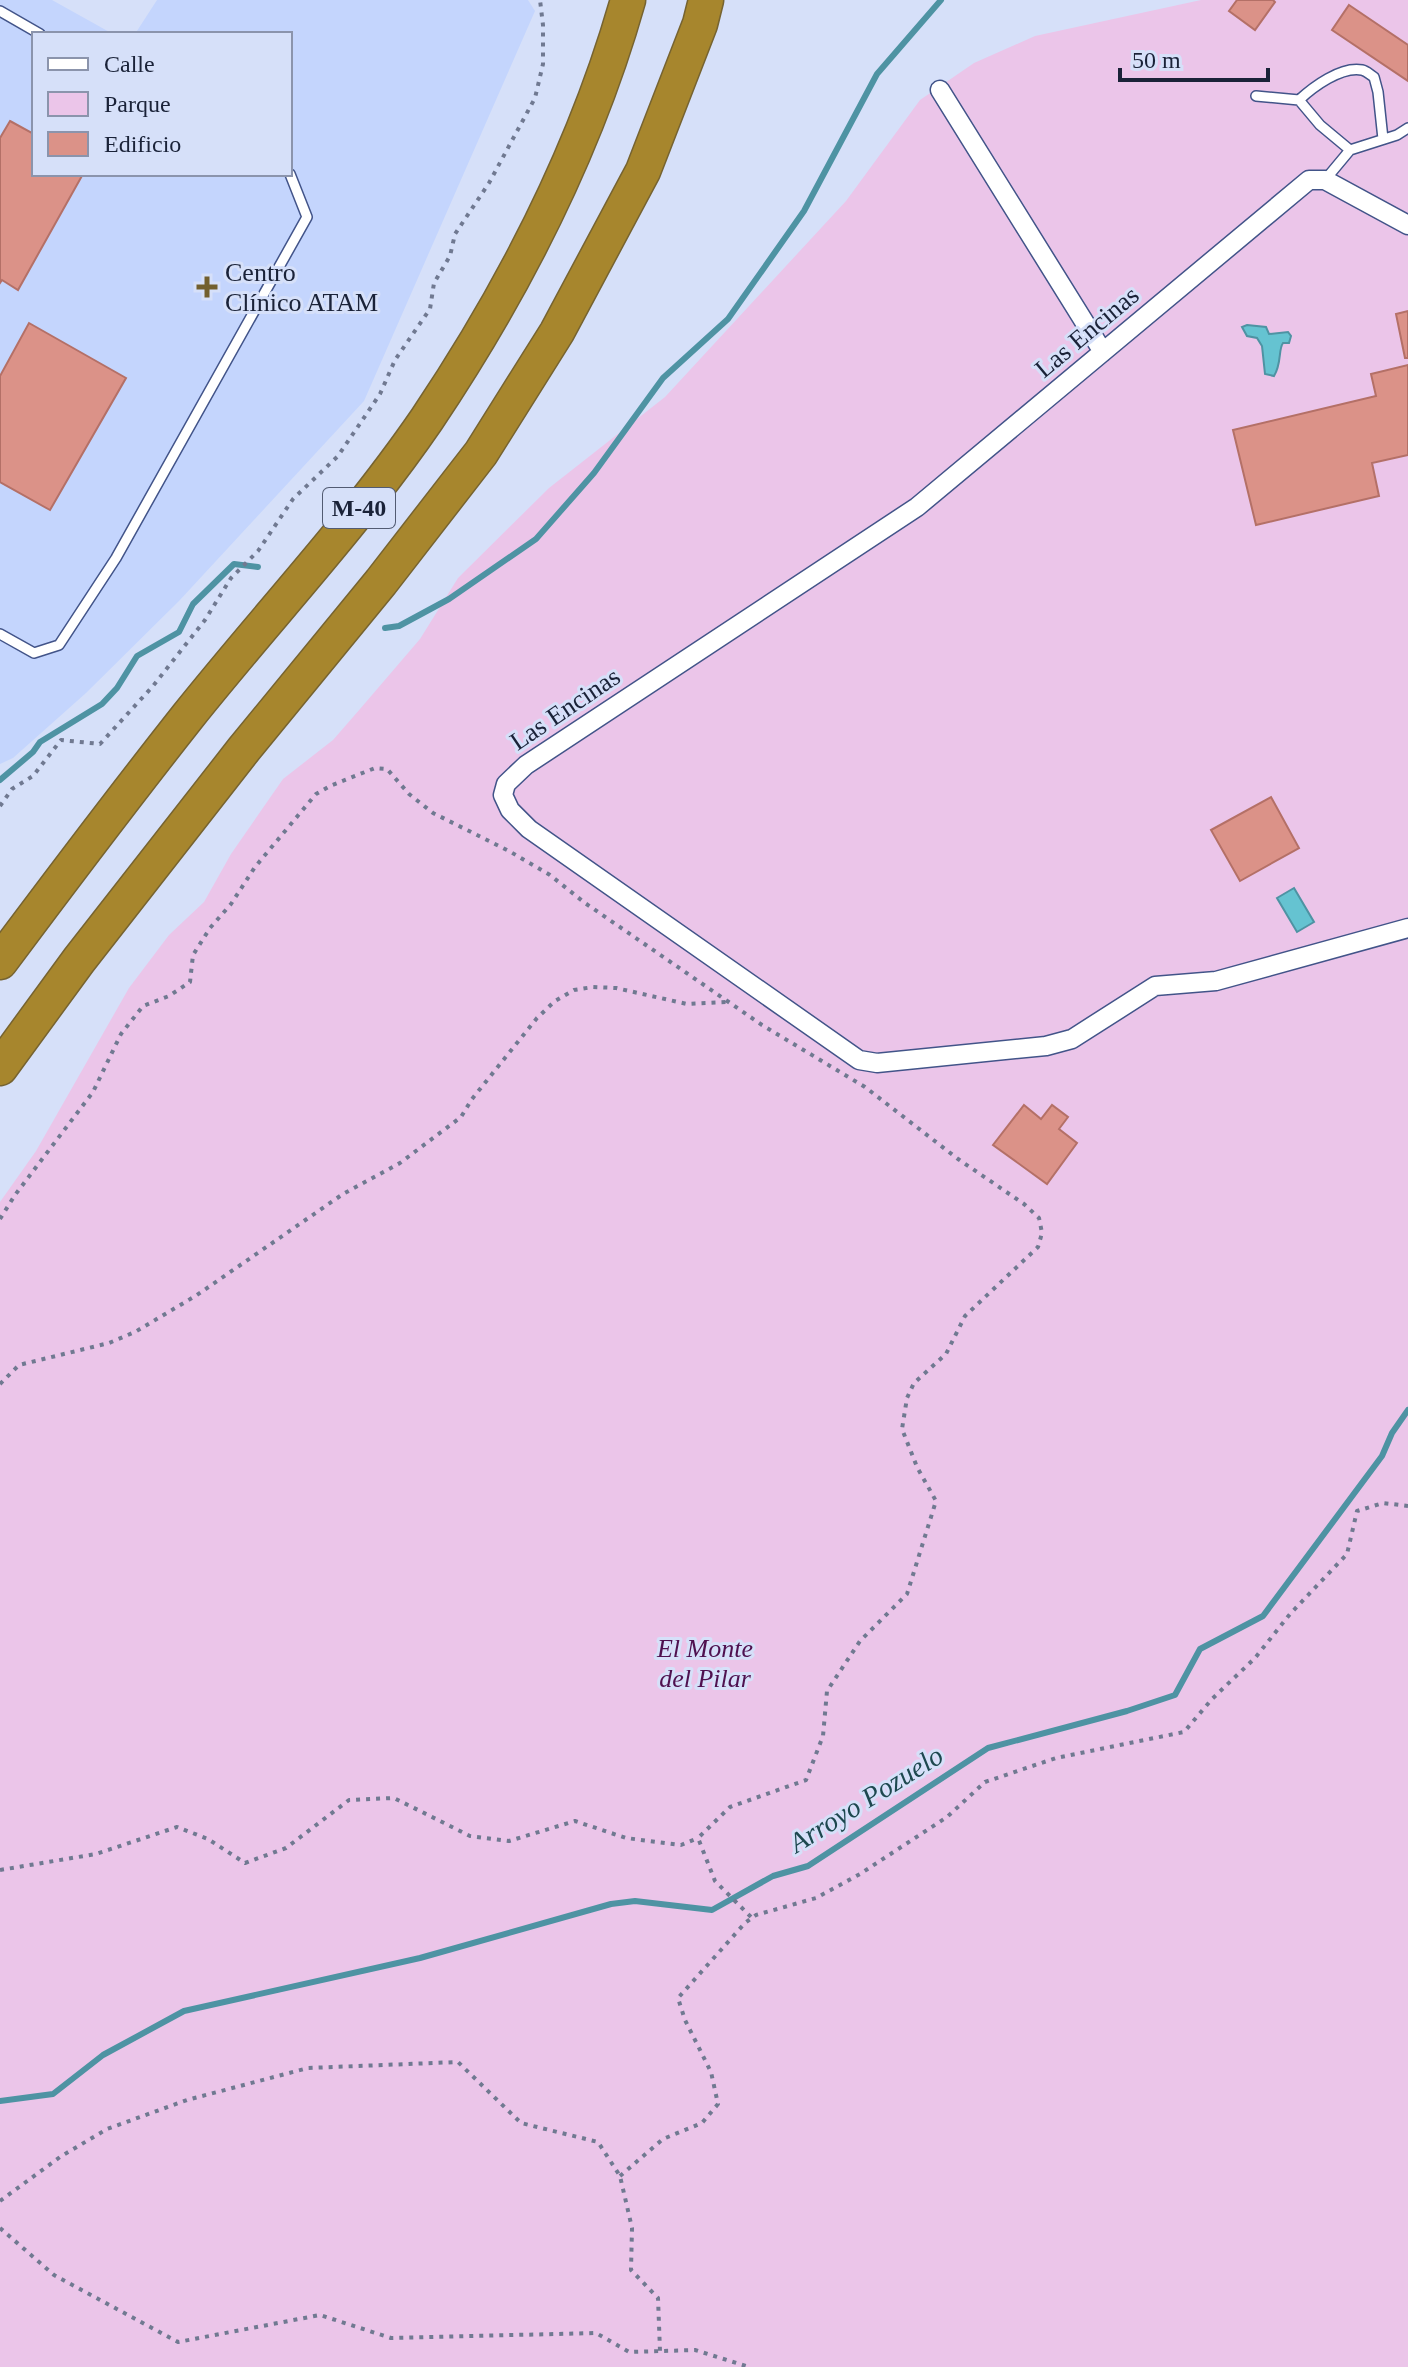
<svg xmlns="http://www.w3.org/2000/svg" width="1408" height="2367" font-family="Georgia,serif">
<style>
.built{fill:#c4d5fd}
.green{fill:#ebc5e9}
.water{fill:#65c3d1;stroke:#4e93a3;stroke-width:2}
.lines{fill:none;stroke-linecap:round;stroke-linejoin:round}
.stream{stroke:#4e93a3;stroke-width:6}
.building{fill:#db9288;stroke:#b47067;stroke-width:2}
.lane-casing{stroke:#425489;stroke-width:12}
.street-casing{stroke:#425489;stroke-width:21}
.highway-casing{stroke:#766331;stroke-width:37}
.path{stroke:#707991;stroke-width:4;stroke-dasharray:4 6;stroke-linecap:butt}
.lane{stroke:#fff;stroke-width:9}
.street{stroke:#fff;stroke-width:18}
.highway{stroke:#a7862d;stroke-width:34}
.poi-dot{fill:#725f2e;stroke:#d6e0f9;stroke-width:3}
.labels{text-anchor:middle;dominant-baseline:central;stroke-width:6;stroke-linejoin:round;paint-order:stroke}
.shield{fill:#d6e0f9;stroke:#525b72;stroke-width:2}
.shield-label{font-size:24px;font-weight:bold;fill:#1a2238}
.poi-label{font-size:26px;fill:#1a2238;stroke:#d6e0f9;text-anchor:start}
.street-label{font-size:26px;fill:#1a2238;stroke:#d6e0f9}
.park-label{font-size:26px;font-style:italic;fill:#4f1150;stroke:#d6e0f9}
.water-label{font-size:28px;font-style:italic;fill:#1d484f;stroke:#d6e0f9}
</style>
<rect width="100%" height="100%" fill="#d6e0f9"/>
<path class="built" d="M0,0H52L113,34H34V174H290V34H135L157,0H528L535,11L364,401L179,601L86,693L13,758L0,764Z"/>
<path class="green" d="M1201,0H1408V2367H0V1202L36,1151L129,988L169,935L204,902L231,854L283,779L333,740L360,709L420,639L458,578L549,488L665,397L846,201L920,100L974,63L1035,36Z"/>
<path class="water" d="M1247,325L1266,327L1269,334L1288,332L1291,336L1289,343H1283C1278,350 1282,363 1274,376L1265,374L1262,346L1257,338L1247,336L1242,327Z
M1294,888L1314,922L1297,932L1277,898Z"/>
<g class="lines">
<path class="stream" d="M385,628L399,626L449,599L536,539L594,473L663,378L728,319L804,211L877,74L941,0
M0,780L33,752L40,742L102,704L117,688L137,656L179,632L193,604L234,564L258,567
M0,2101L53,2094L103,2055L184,2011L420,1958L611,1904L635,1901L712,1910L773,1876L808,1866L988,1748L1127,1711L1175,1695L1200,1649L1263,1616L1382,1456L1392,1433L1408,1410"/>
</g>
<path class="building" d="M1237,0H1273L1275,2L1255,30L1229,11Z
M1349,5L1408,45V81L1332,30Z
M10,121L34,134V174H83L18,290L2,280L0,283V138Z
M1408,311V358H1405L1396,314Z
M29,323L126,378L50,510L0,482V376Z
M1408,365V455L1372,463L1379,496L1256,525L1233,430L1376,396L1371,374Z
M1271,797L1299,848L1240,881L1211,830Z
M1024,1105L1041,1119L1052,1105L1068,1117L1059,1129L1077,1143L1047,1184L993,1145Z"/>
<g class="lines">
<g class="lane-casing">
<path id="lane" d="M0,11L40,34
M1256,96L1299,100L1320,125L1350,150L1397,135L1408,128
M1299,100C1313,87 1341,66 1362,70C1367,71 1370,75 1374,77L1378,92L1383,139
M1325,180L1350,150
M0,634L34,653L59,645L116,558L307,217L290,174"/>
</g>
<g class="street-casing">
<path id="street" d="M940,90L1103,352
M1408,225L1325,180H1309L917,507L526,765L506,784L503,795L510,810L529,829L859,1060L877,1063L1046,1046L1072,1039L1155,986L1216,981L1408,928"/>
</g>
<g class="highway-casing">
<path id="highway" d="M0,962C62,879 124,797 188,716C267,617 355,524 427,419C513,291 586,148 628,0
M0,1068L79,960L244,749L381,582L481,453L557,332L643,171L700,24L706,0"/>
</g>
<path class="path" d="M0,806L12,789L33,776L61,740L100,744L153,686L205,620L231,578L258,551L293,499L338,456L380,394L395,360L430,309L434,283L450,256L455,234L489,183L535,98L543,64V25L540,0
M0,1219L15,1195L93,1092L121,1034L143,1006L169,996L190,982L193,955L210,928L231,904L255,867L316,794L330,786L375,768L387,769L409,794L433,813L509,851L550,875L585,903L762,1025L865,1087L958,1159L1024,1204L1039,1218L1042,1233L1038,1247L965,1316L946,1354L914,1383L907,1398L902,1429L917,1467L936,1501L907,1594L860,1641L827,1691L823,1736L806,1780L730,1807L698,1838L715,1881L752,1918
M0,1384L19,1365L109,1343L135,1332L197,1295L343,1194L400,1163L461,1117L472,1099L537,1018L555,1001L574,990L593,987L616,988L687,1004L727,1002
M0,1870L96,1854L177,1827L208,1839L245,1863L286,1848L349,1800L394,1798L470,1836L509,1841L575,1821L626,1838L681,1845L698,1838
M620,2176L663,2139L702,2123L718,2104L711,2072L685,2020L678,1998L745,1923L756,1915L816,1898L860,1874L947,1817L985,1782L1056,1758L1184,1732L1212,1699L1255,1658L1290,1614L1347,1554L1357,1511L1383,1503L1408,1506
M0,2201L60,2157L107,2129L187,2100L308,2068L458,2062L521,2123L598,2142L620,2176L632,2228L631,2270L658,2298L660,2351
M0,2228L54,2275L178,2342L320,2315L391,2338L596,2333L629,2352L695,2350L749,2367"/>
<use href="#lane" class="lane"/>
<use href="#street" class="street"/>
<use href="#highway" class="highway"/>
</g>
<path class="poi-dot" d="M203 275h8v8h8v8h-8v8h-8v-8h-8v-8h8z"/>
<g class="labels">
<rect class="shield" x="323" y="488" width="72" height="40" rx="6"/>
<g class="shield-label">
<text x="359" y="508">M-40</text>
</g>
<g class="poi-label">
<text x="225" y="272">Centro<tspan x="225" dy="30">Clínico ATAM</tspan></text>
</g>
<g class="street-label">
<text transform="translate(1087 332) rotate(-40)">Las Encinas</text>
<text transform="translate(565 709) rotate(-34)">Las Encinas</text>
</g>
<g class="park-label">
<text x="705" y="1648">El Monte<tspan x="705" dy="30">del Pilar</tspan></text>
</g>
<g class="water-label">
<text transform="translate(866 1799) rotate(-32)">Arroyo Pozuelo</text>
</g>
</g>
<rect x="32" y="32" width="260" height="144" fill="#d6e0f9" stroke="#8b94ac" stroke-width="2"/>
<rect x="48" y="58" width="40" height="12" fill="#ffffff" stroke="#8b94ac" stroke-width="2"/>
<text x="104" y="72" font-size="24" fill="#1a2238">Calle</text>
<rect x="48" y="92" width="40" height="24" fill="#ebc5e9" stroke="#8b94ac" stroke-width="2"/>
<text x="104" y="112" font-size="24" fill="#1a2238">Parque</text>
<rect x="48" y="132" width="40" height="24" fill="#db9288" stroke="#8b94ac" stroke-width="2"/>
<text x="104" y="152" font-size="24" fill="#1a2238">Edificio</text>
<path d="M1120 68v12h148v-12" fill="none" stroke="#1a2238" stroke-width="4"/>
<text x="1132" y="68" font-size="24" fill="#1a2238" stroke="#d6e0f9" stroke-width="6" paint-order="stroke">50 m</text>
</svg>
